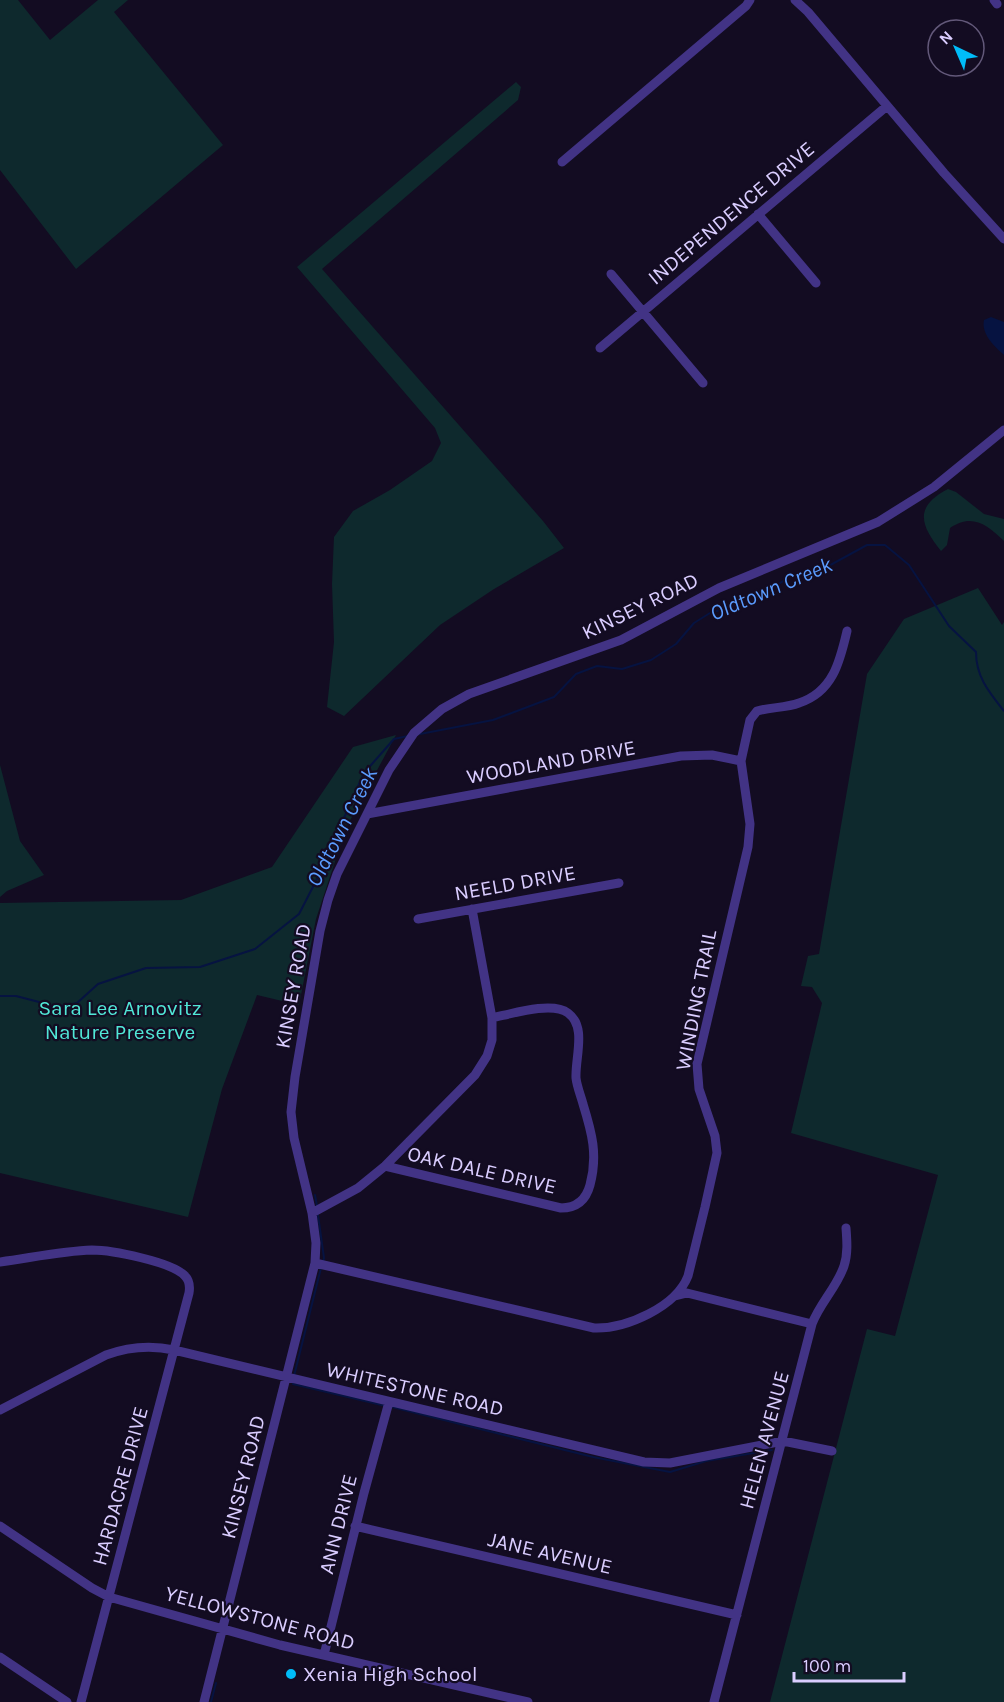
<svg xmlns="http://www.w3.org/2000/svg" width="1004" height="1702" font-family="Karla,sans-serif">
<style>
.green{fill:#0e292d}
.water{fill:#061341}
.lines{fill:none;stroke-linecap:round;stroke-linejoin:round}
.stream{stroke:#061341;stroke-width:2}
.minor{stroke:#423385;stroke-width:9}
.poi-dot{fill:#00bcf8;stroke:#130c22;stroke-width:2}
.labels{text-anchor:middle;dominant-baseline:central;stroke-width:4.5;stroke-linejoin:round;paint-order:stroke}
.street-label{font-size:21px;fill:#dacdff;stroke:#130c22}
.park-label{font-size:21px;fill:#51e7d7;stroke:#130c22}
.poi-label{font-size:21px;fill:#dacdff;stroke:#130c22;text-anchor:start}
.water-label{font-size:22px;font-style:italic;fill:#5b9cff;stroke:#130c22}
</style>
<rect width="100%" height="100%" fill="#130c22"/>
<path class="green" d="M0,0H18L50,40L98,0H128L114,12L223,145L76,269L0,170Z
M516,82L521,87L518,100L322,269L543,521L564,548L494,589L440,625L344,716L327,707L334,642L332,584L334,537L353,511L390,490L432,461L441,443L435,428L297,267Z
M948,489L956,492L984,514L1004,519V541C987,524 971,513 950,528L947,545L941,551C921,526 913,507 948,489Z
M978,588L1002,625L1004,622V1702H770L867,1329L895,1336L938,1175L791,1133L822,1003L812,987L801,986L808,956L819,954L867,674L904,619Z
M396,735L346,828L316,919L299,1005L257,995L222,1089L188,1217L0,1173V903L181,900L272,867L353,747Z
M0,765L20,841L44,875L7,891L0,897Z"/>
<path class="water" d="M991,317L1004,322V355C994,346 981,334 984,320Z"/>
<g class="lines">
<path class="stream" d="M420,734L493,720L554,697L576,674L597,666L622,669L651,660L676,644L694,623L710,613L755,600L789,577L823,569L867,545H885L909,565L949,626L976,652C976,677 989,692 1004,711
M0,996H16L39,1002L52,1008L77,1003L98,984L146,968L200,967L255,949L299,914L316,881L364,773L394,739L408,736
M315,1195L317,1206
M318,1215L324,1258L323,1262
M294,1376L321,1268
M293,1381V1384L386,1406
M392,1407L593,1457L670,1472L706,1461L772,1450
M211,1702L216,1683"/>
<path class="minor" d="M795,0L808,12L944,173L1004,239
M994,0L997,4
M562,162L746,6L750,0
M758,214L816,283
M611,274L703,383
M600,348L887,106
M367,814L681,756L712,755L741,761
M418,919L619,883
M385,1166L561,1208C577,1208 586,1200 590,1185C598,1155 592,1133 583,1104C581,1096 577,1087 576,1078C575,1057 587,1027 568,1013C552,1001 511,1014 492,1018
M312,1213L358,1188L385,1166L475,1075L487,1056L492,1040V1018L472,909
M0,1262C30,1258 62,1251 92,1250C111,1250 173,1262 185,1276C190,1281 190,1287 189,1293L81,1702
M315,1263L594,1328C626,1329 676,1307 688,1276L705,1207L717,1153L715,1136L699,1089L697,1064L748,847L750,824L741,761L750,720L757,711C771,707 786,708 799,703C833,692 840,661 847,631
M675,1296L687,1293L812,1324L714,1702
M812,1324C820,1303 837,1287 844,1266C848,1254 847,1241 846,1228
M0,1410L106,1355C128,1347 151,1345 174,1350L644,1462L670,1463L783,1441L832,1451
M0,1526L92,1588L109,1597L280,1645L528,1702
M355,1526L737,1615
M324,1655L364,1493L389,1402
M0,1657L67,1702
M204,1702L315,1263L316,1243L312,1213L294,1138L291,1112L295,1077L320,931L328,900L337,874L389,770L414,733L442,709L469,694L621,640L719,588L878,522L934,487L1004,430"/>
</g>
<circle class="poi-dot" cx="291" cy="1674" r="6"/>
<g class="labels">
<g class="street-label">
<text transform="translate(731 213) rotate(-40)">INDEPENDENCE DRIVE</text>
<text transform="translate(640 606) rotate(-26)">KINSEY ROAD</text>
<text transform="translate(551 762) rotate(-10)">WOODLAND DRIVE</text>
<text transform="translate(515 883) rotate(-10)">NEELD DRIVE</text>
<text transform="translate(293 986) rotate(-80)">KINSEY ROAD</text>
<text transform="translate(696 1000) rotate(-79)">WINDING TRAIL</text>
<text transform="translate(482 1170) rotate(13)">OAK DALE DRIVE</text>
<text transform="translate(415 1389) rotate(13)">WHITESTONE ROAD</text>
<text transform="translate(764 1440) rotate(-75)">HELEN AVENUE</text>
<text transform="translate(243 1477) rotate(-76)">KINSEY ROAD</text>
<text transform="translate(120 1486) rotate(-75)">HARDACRE DRIVE</text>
<text transform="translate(338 1524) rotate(-76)">ANN DRIVE</text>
<text transform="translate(550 1553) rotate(13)">JANE AVENUE</text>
<text transform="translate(260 1618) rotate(15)">YELLOWSTONE ROAD</text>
</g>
<g class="park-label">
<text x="120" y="1008">Sara Lee Arnovitz<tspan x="120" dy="24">Nature Preserve</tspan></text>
</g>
<g class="poi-label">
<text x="303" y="1674">Xenia High School</text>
</g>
<g class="water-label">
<text transform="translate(771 589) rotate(-23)">Oldtown Creek</text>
<text transform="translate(342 827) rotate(-63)">Oldtown Creek</text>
</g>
</g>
<g transform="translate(956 48) rotate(316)"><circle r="28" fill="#130c22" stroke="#63597a" stroke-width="1.5"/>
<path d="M0-4.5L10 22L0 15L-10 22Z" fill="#00bcf8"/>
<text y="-9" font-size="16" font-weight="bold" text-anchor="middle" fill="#dacdff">N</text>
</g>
<path d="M794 1672v9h110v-9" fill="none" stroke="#dacdff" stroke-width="3"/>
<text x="803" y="1672" font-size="18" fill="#dacdff" stroke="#130c22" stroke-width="4.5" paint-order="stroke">100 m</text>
</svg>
